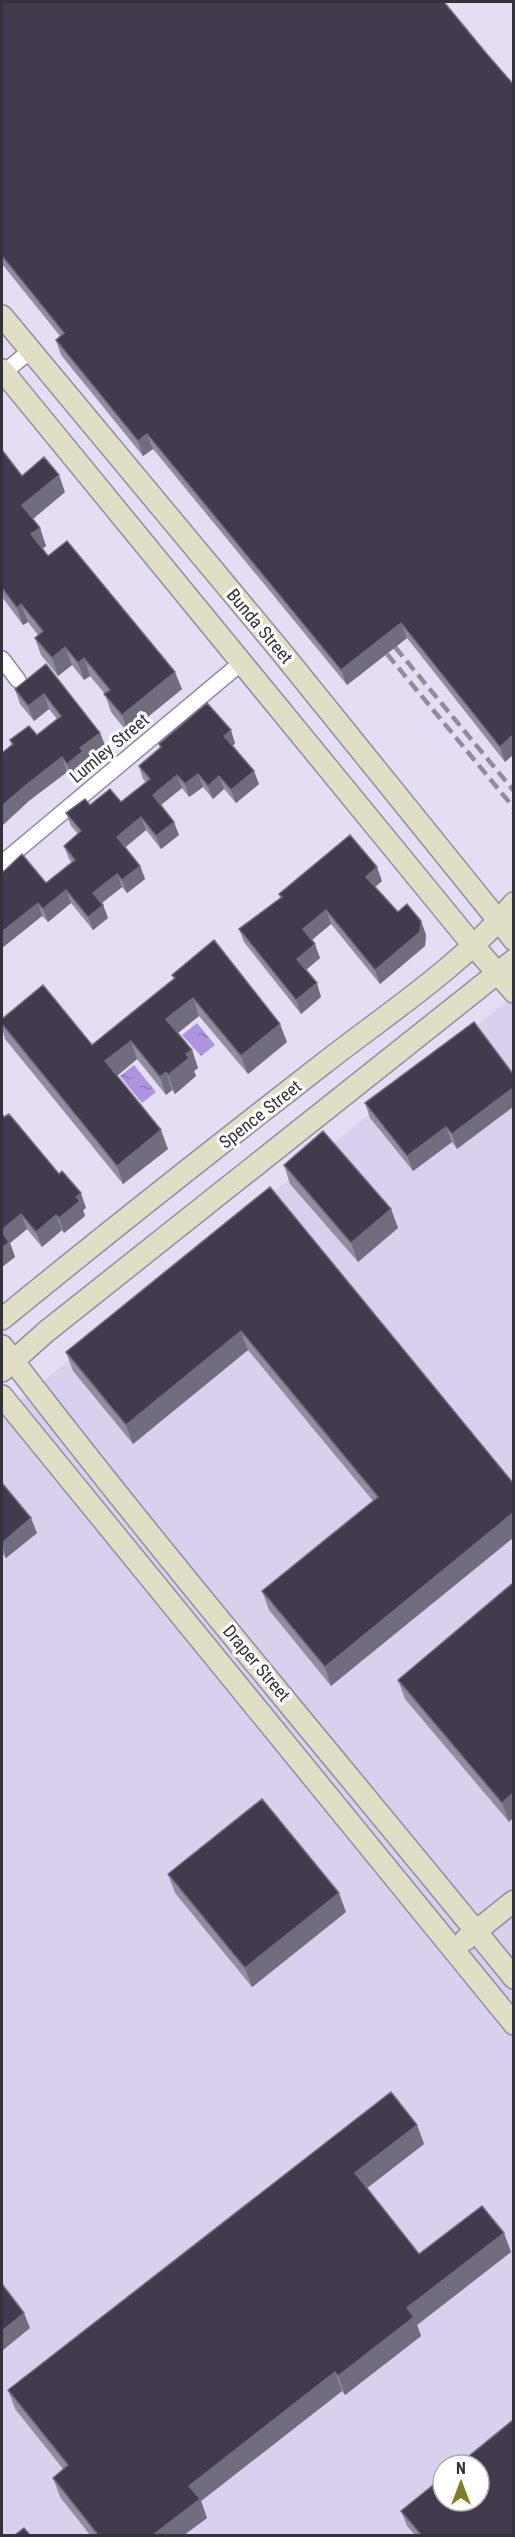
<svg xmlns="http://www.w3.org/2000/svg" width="515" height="2537" font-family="'Roboto Condensed',sans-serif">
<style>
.built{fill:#d9d0ee;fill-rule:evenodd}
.water{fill:url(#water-ripples)}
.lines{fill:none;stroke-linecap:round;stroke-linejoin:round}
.street-casing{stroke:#938da2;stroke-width:18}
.secondary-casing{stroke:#938da2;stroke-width:24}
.street{stroke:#fff;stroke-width:15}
.secondary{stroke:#e0dfc5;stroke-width:21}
.rail{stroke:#918c9c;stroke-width:4.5;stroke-dasharray:12 6;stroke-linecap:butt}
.wall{fill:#928ca0}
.shaded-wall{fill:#726c7f}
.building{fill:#413b4d;stroke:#726c7f;stroke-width:1.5}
.labels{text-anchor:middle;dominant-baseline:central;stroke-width:6;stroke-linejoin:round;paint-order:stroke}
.street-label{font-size:18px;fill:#34313a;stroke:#fff}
</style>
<defs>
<pattern id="water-ripples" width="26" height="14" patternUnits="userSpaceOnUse" patternTransform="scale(1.5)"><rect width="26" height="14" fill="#ae94e0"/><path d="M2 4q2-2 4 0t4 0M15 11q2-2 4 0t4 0" fill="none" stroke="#8e79b7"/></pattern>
</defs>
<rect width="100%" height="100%" fill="#e4ddf4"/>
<path class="built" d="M513,996V2535L2,2536V1415ZM443,2465H479V2501H443Z"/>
<path class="water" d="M197,1023L215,1045L201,1056L182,1035Z
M134,1065L156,1092L142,1103L120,1076Z"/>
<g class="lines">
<g class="street-casing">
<path id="street" d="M2,374L30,351
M2,659L18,680
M2,863L241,663"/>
</g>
<g class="secondary-casing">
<path id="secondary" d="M2,316L279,649L514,940
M2,370L472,944L514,992
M2,1319C107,1233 215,1148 323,1064C387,1014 461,966 514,903
M2,1346C166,1561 343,1767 514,1978
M2,1371L47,1331L514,960
M2,1396L514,2024
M465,1940L514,1901"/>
</g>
<use href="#street" class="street"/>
<use href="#secondary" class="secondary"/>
<path class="rail" d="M395,647L514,791
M387,654L514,808"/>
</g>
<path class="wall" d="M2,2H444L505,762L407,638L347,685L153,449L143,456L61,355L56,340L60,336L2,264Z
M2,450L22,476L65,492L33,519L40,528L46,546L43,548L48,556L182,689L128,733L111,712L105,694L90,676L84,680L72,665L58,676L41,655L35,638L38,635L28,622L23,625L2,597Z
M46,664L100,733L106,748L87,762L88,766L72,779L67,772L30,800L10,740L37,735L57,719L49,709L34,721L20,704L15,689Z
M235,743L233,746L259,784L236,803L224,789L213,799L203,787L189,797L182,788L161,805L179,835L161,849L146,830L125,848L140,866L145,879L127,893L122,887L102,903L103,905L108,918L93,930L71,903L48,922L42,916L2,948V873L46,883L72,863L69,859L64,846L78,834L71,826L66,813L90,805L121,802L146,782L143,779L139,766L160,748L159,744Z
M382,881L375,887L398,912L421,921L426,935L425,946L380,984L331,924L312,940L320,958L306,970L321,997L301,1014L244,942L239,929L280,898L279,894Z
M172,975L287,1042L248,1074L199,1016L178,1033L192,1050L198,1068L194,1071L196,1076L175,1094L172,1090L166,1095L137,1059L117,1076L168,1149L123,1184L5,1039L2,1028V1019L92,1045L174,979Z
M513,1074L457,1149L452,1142L413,1171L370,1118L365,1103Z
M2,1114L86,1208L83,1210L85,1216L64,1233L62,1230L42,1247L27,1229L10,1243L15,1257L2,1267Z
M284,1165L391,1209L398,1228L358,1262L290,1184Z
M270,1187L513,1483L331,1686L269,1610L262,1591L373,1501L248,1350L133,1444L73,1371L66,1352Z
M2,1483L37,1533L6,1558L2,1553Z
M513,1583L509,1822L405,1699L398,1680Z
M168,1874L346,1912L252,1987L175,1893Z
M417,2125L424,2144L367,2188L419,2254L511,2252L417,2325L421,2336L345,2395L342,2391L201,2501L207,2518L184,2535H90L60,2497L53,2478L63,2469L15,2409L8,2390Z
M401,2511L513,2535H415L407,2526Z"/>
<path class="shaded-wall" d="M147,434L153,449L143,456L138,441Z
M59,475L65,492L28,523L22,505Z
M40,528L46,546L38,552L31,534Z
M21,604L28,622L23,625L17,608Z
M401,623L407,638L347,685L341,670Z
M65,647L72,665L58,676L52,658Z
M84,658L90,676L84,680L78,663Z
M175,672L182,689L128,733L122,715Z
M44,694L49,709L34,721L28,706Z
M231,730L235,743L229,749L224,736Z
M100,733L106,748L87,762L88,766L72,779L67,764L80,748Z
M513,735V755L505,762L500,747Z
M62,757L67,772L30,800L2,826V806L25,786Z
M254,771L259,784L236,803L231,790Z
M198,774L203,787L189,797L185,784Z
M177,775L182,788L157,808L153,795Z
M219,776L224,789L213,799L208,786Z
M141,817L146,830L121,850L117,837Z
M174,822L179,835L161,849L156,836Z
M140,866L145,879L127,893L122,880Z
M377,867L382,881L371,890L366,877Z
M117,874L122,887L98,906L93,893Z
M66,890L71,903L48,922L43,909Z
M38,903L42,916L2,948V932Z
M103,905L108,918L93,930L88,917Z
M326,910L331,924L308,943L303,929Z
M421,921L426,935L425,946L380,984L375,970Z
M315,944L320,958L302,973L297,959Z
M317,983L321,997L301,1014L296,1000Z
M193,998L199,1016L173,1037L166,1019Z
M280,1024L287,1042L248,1074L241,1056Z
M131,1041L137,1059L112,1080L105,1061Z
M192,1050L198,1068L194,1071L196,1076L175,1094L168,1075L186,1054Z
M166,1072L172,1090L166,1095L160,1077Z
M513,1088V1107L457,1149L452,1134Z
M446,1127L452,1142L413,1171L407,1156Z
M161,1130L168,1149L123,1184L117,1166Z
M81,1193L86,1208L83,1210L85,1216L64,1233L59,1218L76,1197Z
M391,1209L398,1228L358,1262L351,1243Z
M21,1214L27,1229L10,1243L15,1257L2,1267V1230Z
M56,1215L62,1230L42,1247L36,1232Z
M241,1331L248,1350L133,1444L126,1425Z
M513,1513V1538L331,1686L325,1667Z
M31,1518L37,1533L6,1558L2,1543Z
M513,1793V1818L509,1822L502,1803Z
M339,1893L346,1912L252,1987L245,1968Z
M417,2125L424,2144L362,2192L355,2173Z
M504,2233L511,2252L417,2325L421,2336L345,2395L338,2376L407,2308Z
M24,2313L30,2328L2,2351V2331Z
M335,2372L342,2391L201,2501L207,2518L184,2535H153L189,2486Z"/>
<path class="building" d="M2,2H444L486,53L513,84V735L500,747L401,623L341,670L147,434L138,441L56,340L64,333L2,256Z
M2,450L22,476L44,457L59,475L22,505L40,528L31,534L48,556L67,541L175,672L122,715L104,694L110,690L84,658L78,663L65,647L52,658L35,638L43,631L21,604L17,608L2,588Z
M46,664L100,733L80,748L83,751L67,764L62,757L25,786L2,806V753L13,744L10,740L29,726L37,735L61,716L44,694L28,706L15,689Z
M207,703L231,730L224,736L254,771L231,790L219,776L208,786L198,774L185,784L177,775L153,795L174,822L156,836L141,817L117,837L140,866L122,880L117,874L93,893L103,905L88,917L66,890L43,909L38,903L2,932V873L22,854L46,883L75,860L64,846L81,831L66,813L85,799L90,805L110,789L121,802L150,779L139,766L161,747L159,744Z
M350,835L377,867L366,877L398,912L407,904L421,921L420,932L375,970L326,910L303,929L315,944L297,959L317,983L296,1000L239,929L282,897L279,894Z
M214,940L280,1024L241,1056L193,998L166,1019L192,1050L186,1054L189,1058L168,1075L166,1072L160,1077L131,1041L105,1061L161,1130L117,1166L2,1024V1019L43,985L92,1045L175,978L172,975Z
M474,1022L513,1074V1088L452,1134L446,1127L407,1156L365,1103Z
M2,1114L4,1117L9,1114L59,1174L62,1171L81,1193L76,1197L80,1201L59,1218L56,1215L36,1232L21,1214L2,1230Z
M323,1131L391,1209L351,1243L284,1165Z
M270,1187L513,1483V1513L325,1667L262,1591L378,1497L241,1331L126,1425L66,1352Z
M2,1232L9,1242L2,1248Z
M2,1483L31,1518L2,1543Z
M513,1583V1793L502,1803L398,1680Z
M262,1799L339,1893L245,1968L168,1874Z
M391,2092L417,2125L355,2173L419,2254L482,2206L504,2233L407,2308L414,2317L338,2376L335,2372L189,2486L200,2499L153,2535H98L53,2478L68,2465L8,2390Z
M2,2284L24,2313L2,2331Z
M513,2420V2535H421L401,2511L443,2477V2501H479V2465H458Z
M24,2528L30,2535H15Z"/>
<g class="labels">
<g class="street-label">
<text transform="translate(260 626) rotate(50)">Bunda Street</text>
<text transform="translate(109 748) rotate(-40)">Lumley Street</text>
<text transform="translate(260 1114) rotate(-38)">Spence Street</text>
<text transform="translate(257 1663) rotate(50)">Draper Street</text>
</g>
</g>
<rect width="515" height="2537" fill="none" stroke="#34313a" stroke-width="6"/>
<g transform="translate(461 2483)"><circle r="28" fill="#ffffff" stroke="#aeadb0" stroke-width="1.5"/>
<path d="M0-4.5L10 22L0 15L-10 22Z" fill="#817d25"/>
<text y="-9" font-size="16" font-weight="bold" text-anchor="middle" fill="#34313a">N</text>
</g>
</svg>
